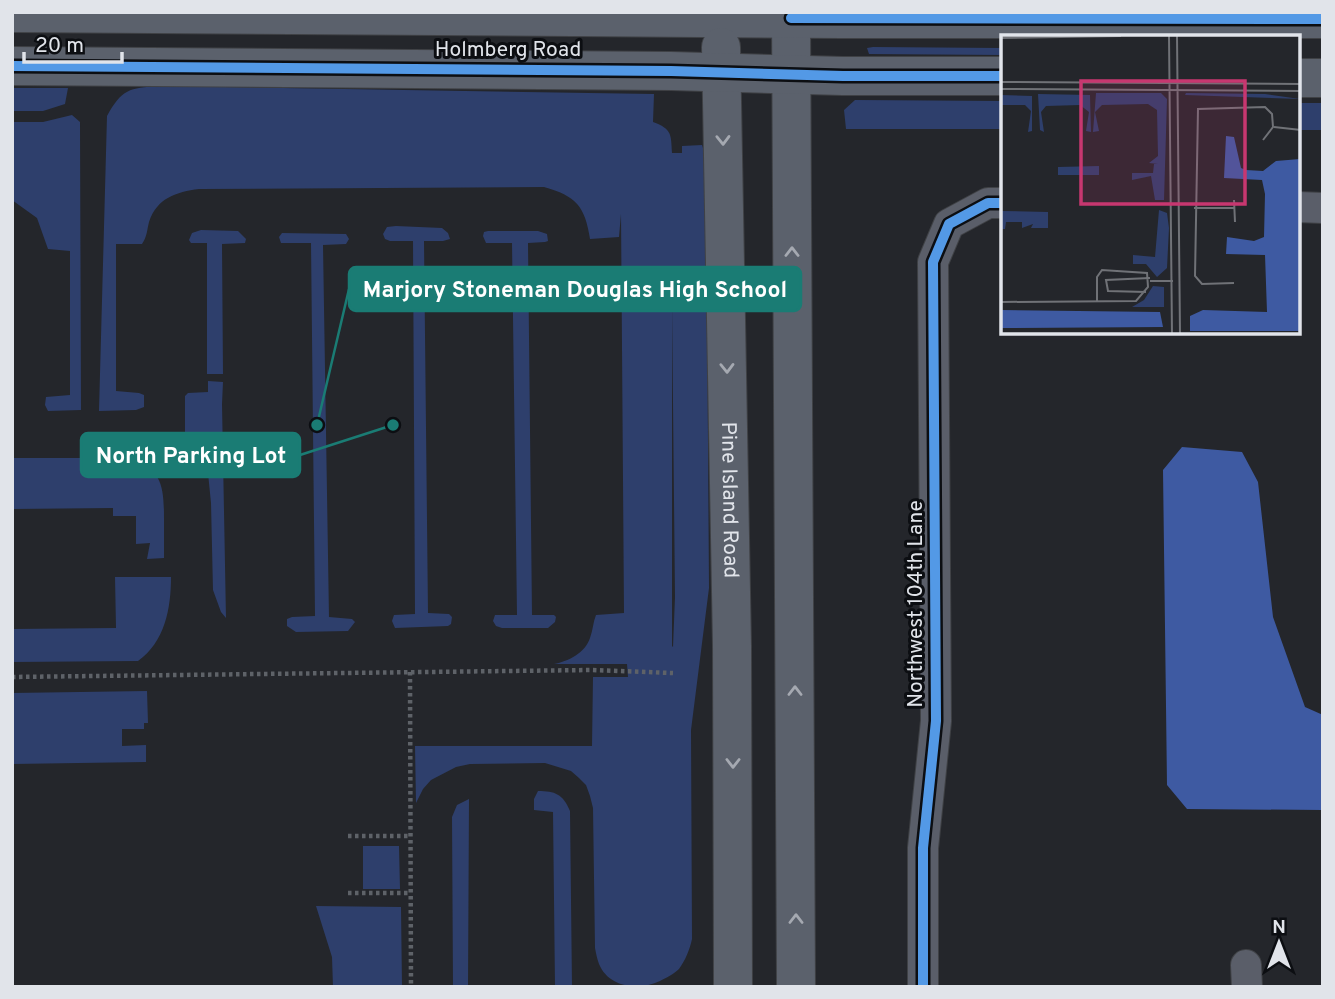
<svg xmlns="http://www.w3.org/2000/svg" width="1335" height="999" font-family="Overpass,sans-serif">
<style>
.green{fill:#2e3f6c;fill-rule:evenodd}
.water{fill:#3e5aa2}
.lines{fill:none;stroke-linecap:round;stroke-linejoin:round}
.street-casing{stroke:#3f4145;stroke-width:32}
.secondary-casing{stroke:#3f4145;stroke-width:40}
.path{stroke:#5e6268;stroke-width:4.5;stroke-dasharray:3.5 3.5;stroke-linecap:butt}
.street{stroke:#5a5e69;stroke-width:30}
.secondary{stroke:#5b616c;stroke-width:38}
.cycleway-casing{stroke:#0c0e12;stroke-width:15}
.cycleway{stroke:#5399e6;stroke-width:10}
.oneway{stroke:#a5a9b1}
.labels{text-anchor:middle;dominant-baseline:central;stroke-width:6;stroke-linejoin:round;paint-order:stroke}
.street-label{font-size:21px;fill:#e1e4ea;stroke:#0c0e12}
.inset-road{fill:none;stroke:#707277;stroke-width:2}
.view{fill:#c73770;fill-opacity:0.15;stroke:#c73770;stroke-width:3.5}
.inset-edge{fill:none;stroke:#e1e4ea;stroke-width:3.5}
.leader{fill:none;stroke:#1a7c74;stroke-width:2.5}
.callout-dot{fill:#1a7c74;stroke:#0c0e12;stroke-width:2.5}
.callout{fill:#1a7c74;stroke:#1a7c74;stroke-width:2.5}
.callout-label{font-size:23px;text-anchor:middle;font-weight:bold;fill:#fff}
</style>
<rect width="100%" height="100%" fill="#24262b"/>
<path class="green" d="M873,47L1002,48V55L869,54L867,48Z
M159,86L654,94L653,122C672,129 671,134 672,153H682V146L702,145L703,148H706L709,588L691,730L692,939C690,949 685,961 679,969C674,974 666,978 660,981C639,991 609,988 599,964C597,959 596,953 595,948L593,808L590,796L586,785L579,778L571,771L545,763L470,764L456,767L431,780L423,789L416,803L415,746H592L593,677H628L627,664H554C569,661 585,653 590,638C593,630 593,622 596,615L624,613L621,214L619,237L590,239C585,206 576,196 544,187L199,189C176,192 157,198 149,222C147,230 147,237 142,244H116V391L139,393L144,395V407L136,410L99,411L107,116C122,89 129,88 159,86ZM672,305L675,597L673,647L672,646Z
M12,88H68L65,104L43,111H12Z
M855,100L1002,101V129H846L844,110Z
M1298,103H1323V130H1298Z
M72,115L80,122L81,410L48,411L45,405L46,397L70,395V251L48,249L37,218L12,200V122H43Z
M396,226L442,228L448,233L450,239L443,241H424L428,613L449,614L452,617L451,624L448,626L395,628L392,621L394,615L415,614L413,241H390L385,239L383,234L387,227Z
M201,230L238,231L246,239L245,243L222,244L223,374H207V243H191L189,240L192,233Z
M488,231H538L547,234L548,241L545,242L528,243L532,615H554L556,617L555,622L548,628H502L496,626L493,621L495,615H517L512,243H486L483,236L484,232Z
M282,233L346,234L349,239L346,244L323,245L329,617L352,619L355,622L348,631L296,632L287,626V619L292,617L315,616L311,243H281L279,237Z
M208,381L223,382L222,404L226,618L221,612L213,590L211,503L208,473L205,463L185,434V396L188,393L208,392Z
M128,458C162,467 164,487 164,518C164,531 164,545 164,558L147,559L150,543L136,544V516H113V508L12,509V458Z
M115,577H171C171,608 165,642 138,661L12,662V629L116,628Z
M147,691L148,723H144V729H122V746L146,745V762L12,764V693Z
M538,791C555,791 563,794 570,811L572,987H555L553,812L534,810V799Z
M469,799L468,987H453L452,817L457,805Z
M363,846H399L400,889H363Z
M316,906L401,907L402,987H333L332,957Z"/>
<path class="water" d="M1182,447L1242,452L1258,482L1273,617L1305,707L1323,715V810L1187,809L1167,785L1163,470Z"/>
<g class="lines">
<g class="street-casing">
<path id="street" d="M1298,207L1323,208
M1246,965L1247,987
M923,987V848L936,721L933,262L949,224L988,203H1002"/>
</g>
<g class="secondary-casing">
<g id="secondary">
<path d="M791,12L796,987"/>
<path d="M12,13L843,19H1323"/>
<path id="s1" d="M721,47L732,646L733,987"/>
<path d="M12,66L671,71L843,76H1002"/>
<path d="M1298,78H1323"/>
</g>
</g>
<path class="path" d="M410,672L411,987
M12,677L591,670L673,673
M348,836H410
M348,893H411"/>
<use href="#street" class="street"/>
<use href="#secondary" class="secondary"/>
<g class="cycleway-casing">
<path id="cycleway" d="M791,18L1323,19
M12,66L671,71L843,76H1002
M923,987V848L936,721L933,262L949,224L988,203H1002"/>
</g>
<use href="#cycleway" class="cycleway"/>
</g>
<defs><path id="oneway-chevron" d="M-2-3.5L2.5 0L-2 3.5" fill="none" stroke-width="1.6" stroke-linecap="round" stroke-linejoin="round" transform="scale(1.75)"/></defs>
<g class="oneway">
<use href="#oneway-chevron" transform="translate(723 140) rotate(89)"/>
<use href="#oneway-chevron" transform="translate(792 252) rotate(-90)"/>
<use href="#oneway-chevron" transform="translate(727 368) rotate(89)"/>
<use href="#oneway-chevron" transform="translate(795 691) rotate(-90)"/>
<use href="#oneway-chevron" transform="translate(733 763) rotate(90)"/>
<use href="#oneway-chevron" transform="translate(796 919) rotate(-90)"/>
</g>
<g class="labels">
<g class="street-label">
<text x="508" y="50">Holmberg Road</text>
<text stroke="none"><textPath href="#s1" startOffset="453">Pine Island Road</textPath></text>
<text transform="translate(916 604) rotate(-90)">Northwest 104th Lane</text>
</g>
</g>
<g transform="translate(1001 35)">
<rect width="299" height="299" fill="#24262b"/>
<path d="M95,58H160L166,64L163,165H154L150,141L131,145V138H152L153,129H157L148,128L157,121L156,75L147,69L101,70L94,77L98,96L92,97ZM37,59L89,60L90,97L85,96L88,77L79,70L45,71L40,77L43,97L39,95ZM264,59L299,64L184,60L185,58ZM0,60L31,61V96L27,97L30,76L24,70H0ZM98,131V140H57V132ZM158,175L166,178L168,193L166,233L156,242L145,229H132V220L154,222ZM0,176L47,177V193H30L32,189L21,193V187H5L4,194H0ZM152,251L163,252V272H131L143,265Z" fill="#2e3f6c"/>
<path d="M225,101L233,102L240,133L245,135L262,136L275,126L299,124V296H189V281L202,275L266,277L264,220L225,219L226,202L253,206L263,202L264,159L261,145L223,143ZM0,275L159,277L162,292L0,293Z" fill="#3e5aa2"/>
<path class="inset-road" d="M168,1L171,299M176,1L179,299M0,3L120,1M0,47L300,49M0,54L300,56M273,92L300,95M233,165L234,187M193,173H233M149,246H172M233,248L201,249L194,241L197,74L264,72L271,79L272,92L262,105M145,257L107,256L105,245L149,243M0,267L135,266L147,252L146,238L101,235L96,242V266"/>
<path class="view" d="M80,46H244V169H80Z"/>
<rect width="299" height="299" class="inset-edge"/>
</g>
<path class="leader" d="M317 425L349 289M393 425L300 455"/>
<g class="callout-dot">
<circle cx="317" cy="425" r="7"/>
<circle cx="393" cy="425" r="7"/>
</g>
<g class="callout">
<rect x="349" y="267" width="452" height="44" rx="7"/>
<rect x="81" y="433" width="219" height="44" rx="7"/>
</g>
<g class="callout-label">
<text x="575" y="297">Marjory Stoneman Douglas High School</text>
<text x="191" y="463">North Parking Lot</text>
</g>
<rect width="1335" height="999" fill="none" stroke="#e1e4ea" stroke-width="28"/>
<g transform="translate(1279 943)" stroke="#0c0e12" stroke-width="5" paint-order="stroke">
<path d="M0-5L12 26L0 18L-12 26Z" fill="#e1e4ea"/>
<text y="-10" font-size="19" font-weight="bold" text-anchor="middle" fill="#e1e4ea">N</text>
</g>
<path d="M24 52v10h98v-10" fill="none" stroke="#e1e4ea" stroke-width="3.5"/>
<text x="35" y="52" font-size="21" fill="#e1e4ea" stroke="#0c0e12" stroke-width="5" paint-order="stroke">20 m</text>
</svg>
